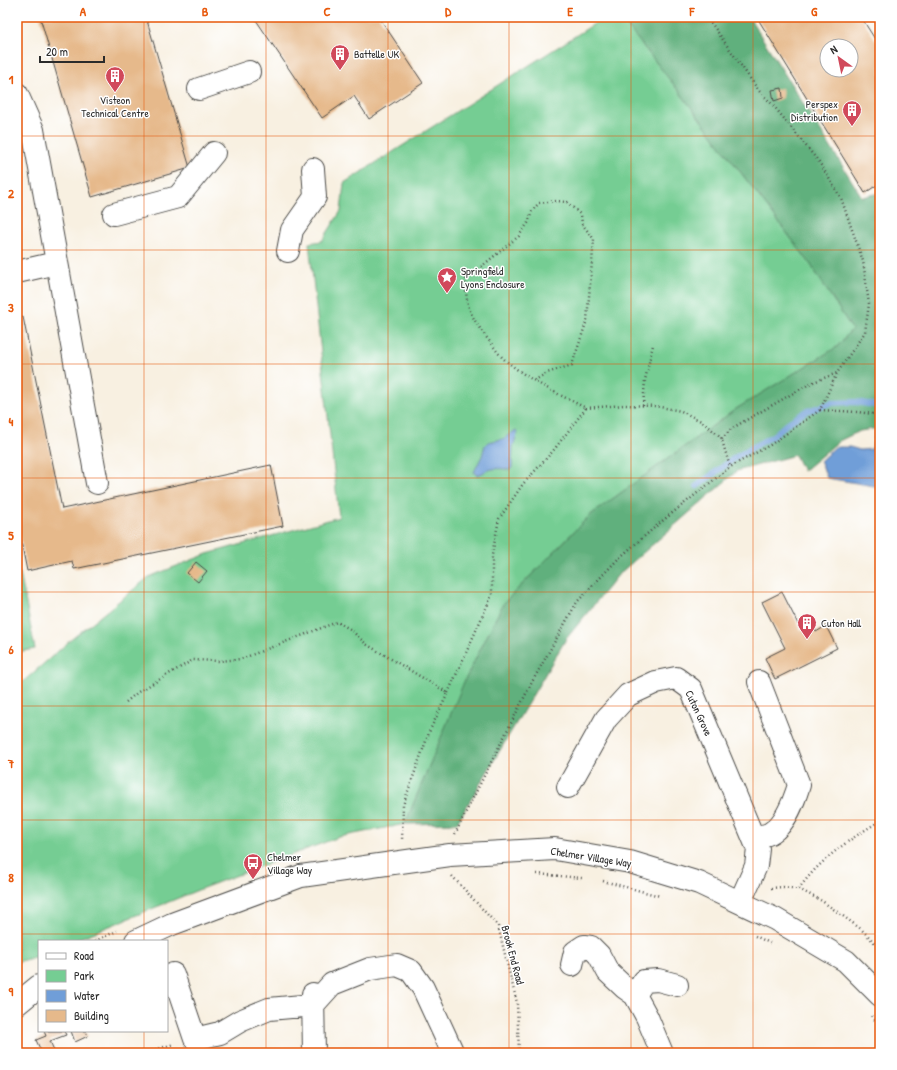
<svg xmlns="http://www.w3.org/2000/svg" width="897" height="1070" font-family="'Patrick Hand',sans-serif">
<style>
.green{fill:#75cd93;stroke:#507c5f}
.forest{fill:#60b07d;stroke:#466e54}
.water{fill:#709ed8;stroke:#4e6482}
.lines{fill:none;stroke-linecap:round;stroke-linejoin:round}
.stream{stroke:#709ed8;stroke-width:6}
.building{fill:#e6b98b;fill-rule:evenodd}
.minor-casing{stroke:#4a4946;stroke-width:24}
.path{stroke:#4a4946;stroke-width:2.5;stroke-dasharray:1 3;stroke-linecap:butt}
.minor{stroke:#fff;stroke-width:22}
.grid{fill:none;stroke:#e8590c;stroke-width:1;stroke-opacity:0.55}
.labels{text-anchor:middle;dominant-baseline:central;stroke-width:3;stroke-linejoin:round;paint-order:stroke}
.poi-label{font-size:11px;fill:#2b2b2b;stroke:#fff;text-anchor:start}
.street-label{font-size:11px;fill:#2b2b2b;stroke:#fff}
.neatline{fill:none;stroke:#e8590c;stroke-width:1.5}
.grid-label{font-size:13px;text-anchor:middle;font-weight:bold;fill:#e8590c}
</style>
<rect width="100%" height="100%" fill="#fff"/>
<filter id="ink" filterUnits="userSpaceOnUse"><feTurbulence type="fractalNoise" baseFrequency=".025" numOctaves="2"/><feDisplacementMap in="SourceGraphic" scale="8" xChannelSelector="R" yChannelSelector="G"/><feConvolveMatrix kernelMatrix="1 2 1 2 8 2 1 2 1" color-interpolation-filters="sRGB"/></filter>
<filter id="wash" filterUnits="userSpaceOnUse"><feTurbulence type="fractalNoise" baseFrequency=".012" numOctaves="4" result="noise"/><feDisplacementMap in="SourceGraphic" scale="16" xChannelSelector="R" yChannelSelector="G"/><feGaussianBlur stdDeviation="0.9" result="paint"/><feColorMatrix in="noise" values="0 0 0 0 0 0 0 0 0 0 0 0 0 0 0 0 0 1.4 0 .05"/><feComposite in="paint" operator="in"/></filter>
<g filter="url(#wash)">
<rect width="100%" height="100%" fill="#f8f0e1"/>
<path class="green" d="M605,17H620L678,90L809,262L852,329L837,347L736,409L589,516L503,604L464,683L405,824L339,837L203,888L73,941H39V956L17,962V687L73,638L149,577L207,554L339,517L309,243L322,241L341,211L344,183Z
M20,573L35,649L17,652V574Z"/>
<path class="forest" d="M620,17H749L862,197L880,193V428L860,431L839,441L803,471L795,455L737,471L619,574L566,639L457,823L405,824L464,682L503,604L589,516L736,409L837,347L852,329L809,262L678,90Z
M17,133L22,198L17,212Z"/>
<path class="water" d="M516,430L518,432L513,447L512,468L509,470C502,468 493,468 486,471C482,473 480,475 476,475L474,472L482,456L485,445L488,442L503,439Z
M875,433H880V490L874,486L827,478L820,461L835,447H850L860,450L872,449Z"/>
<g class="lines">
<path class="stream" d="M697,486L736,457L774,435L789,422L807,411L831,403L855,402L880,406"/>
</g>
<g id="blocks">
<path class="building" d="M40,17H146L190,168L92,197Z
M254,17H379L423,83L369,119L354,96L322,118Z
M761,17H861L880,47V183L865,193L758,19ZM827,46H851V70H827Z
M782,88L783,98L774,101L772,90Z
M23,317L62,509L271,465L283,526L74,569L72,561L27,571L17,521V319Z
M196,562L207,571L198,582L187,573Z
M782,592L801,630L813,624L816,632L826,626L837,648L775,679L765,658L785,648L762,602Z
M44,1031H64L66,1035L50,1041L55,1053H42L36,1040L46,1036Z
M71,1031H86L88,1036L75,1042Z"/>
</g>
</g>
<g filter="url(#ink)">
<use href="#blocks" fill-opacity="0" stroke="#4a4946" stroke-width="1"/>
<g class="lines">
<g class="minor-casing">
<path id="minor" d="M199,89L249,72
M17,94L33,130L97,483
M114,214L178,197L214,153
M288,251L292,230L315,197L313,169
M17,272L56,263
M568,787L606,719L628,695L656,682L676,678L691,689L758,849L756,866L740,902
M753,837C759,836 767,836 772,832C786,823 794,801 799,785L759,682
M136,941L172,924L301,876L450,855L555,849L630,862L699,883L775,919L846,961L880,995
M572,965L575,952L584,946L591,947L599,955L608,972L625,988L635,995L647,1017L662,1053
M173,974L195,1039L220,1033L240,1021L269,1009L313,1005L332,984L370,969L397,965L411,971L423,988L453,1053
M313,994L314,1053
M635,995L644,981L658,980L677,985
M17,1004L39,986"/>
</g>
<path class="path" d="M643,406L645,380L653,345
M586,408L624,405L655,406L681,411L701,421L721,437L730,467
M820,410L858,412L880,415
M722,439L731,429L748,419L811,383L837,373
M448,693L492,595V555L499,519L523,484L553,451L586,408C558,394 528,380 504,359C498,354 493,345 487,338C471,317 465,306 466,279L519,236L528,223L532,211L539,203L556,201L567,202L581,215L582,224L594,239L587,320L572,365L547,373L535,380
M126,702L138,692L193,660L219,661L241,659L337,622L350,629L366,644L448,693L430,730L403,805L402,841
M455,834L479,786L532,682L577,602L618,559L661,522L730,467L770,445L820,410L837,373L865,332L869,304L863,261L841,198L819,162L773,105L759,91L707,17
M537,874L582,878
M452,876L498,926L517,1003L519,1053
M603,881L660,896
M771,888L783,887L799,889L822,901L861,929L880,948
M799,889C817,862 852,837 880,821
M755,936L770,943
M95,941L117,931
M872,1016L880,1027
M144,1053L174,1044"/>
<use href="#minor" class="minor"/>
</g>
</g>
<path class="grid" d="M144,17V941M266,17V1053M388,17V1053M509,17V1053M631,17V1053M753,17V1053M17,136H880M17,250H880M17,364H880M17,478H880M17,592H880M17,706H880M17,820H880M17,934H880M144,1031V1053"/>
<defs>
<g id="building-pin" transform="scale(1)"><path d="M0 17L-7.5 6A9.5 9.5 0 1 1 7.5 6Z" fill="#d1495b" stroke="#fff"/><path d="M-4-6H4V6H1V3H-1V6H-4ZM-2.5-4.3h1.7v1.8h-1.7ZM.8-4.3h1.7v1.8H.8ZM-2.5-1h1.7V.8h-1.7ZM.8-1h1.7V.8H.8Z" fill="#fff"/></g>
<g id="sight-pin" transform="scale(1)"><path d="M0 17L-7.5 6A9.5 9.5 0 1 1 7.5 6Z" fill="#d1495b" stroke="#fff"/><path d="M0-6L1.8-2.2L6-1.7L2.9 1.2L3.7 5.4L0 3.3L-3.7 5.4L-2.9 1.2L-6-1.7L-1.8-2.2Z" fill="#fff"/></g>
<g id="bus-pin" transform="scale(1)"><path d="M0 17L-7.5 6A9.5 9.5 0 1 1 7.5 6Z" fill="#d1495b" stroke="#fff"/><path d="M-5-6H5V4H4V6H2V4H-2V6H-4V4H-5ZM-3.5-4V0h7V-4ZM-3.5 1.2v1.5H-2V1.2ZM2 1.2v1.5H3.5V1.2Z" fill="#fff"/></g>
</defs>
<g fill-rule="evenodd">
<use href="#building-pin" x="340" y="54"/>
<use href="#building-pin" x="115" y="76"/>
<use href="#building-pin" x="852" y="110"/>
<use href="#sight-pin" x="447" y="277"/>
<use href="#building-pin" x="807" y="623"/>
<use href="#bus-pin" x="253" y="863"/>
</g>
<g class="labels">
<g class="poi-label">
<text x="354" y="54">Battelle UK</text>
<text x="115" y="100" text-anchor="middle">Visteon<tspan x="115" dy="13">Technical Centre</tspan></text>
<text x="838" y="104" text-anchor="end">Perspex<tspan x="838" dy="13">Distribution</tspan></text>
<text x="461" y="271">Springfield<tspan x="461" dy="13">Lyons Enclosure</tspan></text>
<text x="821" y="623">Cuton Hall</text>
<text x="267" y="857">Chelmer<tspan x="267" dy="13">Village Way</tspan></text>
</g>
<g class="street-label">
<text transform="translate(699 713) rotate(65)">Cuton Grove</text>
<text transform="translate(591 857) rotate(9)">Chelmer Village Way</text>
<text transform="translate(513 955) rotate(75)">Brook End Road</text>
</g>
</g>
<rect width="897" height="1070" fill="none" stroke="#fff" stroke-width="44"/>
<rect x="38" y="940" width="130" height="92" fill="#ffffff" stroke="#aaaaaa"/>
<rect x="46" y="953" width="20" height="6" fill="#ffffff" stroke="#aaaaaa"/>
<text x="74" y="960" font-size="12" fill="#2b2b2b">Road</text>
<rect x="46" y="970" width="20" height="12" fill="#75cd93" stroke="#aaaaaa"/>
<text x="74" y="980" font-size="12" fill="#2b2b2b">Park</text>
<rect x="46" y="990" width="20" height="12" fill="#709ed8" stroke="#aaaaaa"/>
<text x="74" y="1000" font-size="12" fill="#2b2b2b">Water</text>
<rect x="46" y="1010" width="20" height="12" fill="#e6b98b" stroke="#aaaaaa"/>
<text x="74" y="1020" font-size="12" fill="#2b2b2b">Building</text>
<g transform="translate(839 58) rotate(327)"><circle r="19" fill="#ffffff" stroke="#aaaaaa"/>
<path d="M0-3L7 15L0 10L-7 15Z" fill="#d1495b"/>
<text y="-6" font-size="11" font-weight="bold" text-anchor="middle" fill="#2b2b2b">N</text>
</g>
<path d="M40 56v6h64v-6" fill="none" stroke="#2b2b2b" stroke-width="2"/>
<text x="46" y="56" font-size="12" fill="#2b2b2b" stroke="#ffffff" stroke-width="3" paint-order="stroke">20 m</text>
<rect x="22" y="22" width="853" height="1026" class="neatline"/>
<g class="grid-label">
<text x="83" y="16">A</text>
<text x="205" y="16">B</text>
<text x="327" y="16">C</text>
<text x="448" y="16">D</text>
<text x="570" y="16">E</text>
<text x="692" y="16">F</text>
<text x="814" y="16">G</text>
<text x="11" y="84">1</text>
<text x="11" y="198">2</text>
<text x="11" y="312">3</text>
<text x="11" y="426">4</text>
<text x="11" y="540">5</text>
<text x="11" y="654">6</text>
<text x="11" y="768">7</text>
<text x="11" y="882">8</text>
<text x="11" y="996">9</text>
</g>
</svg>
